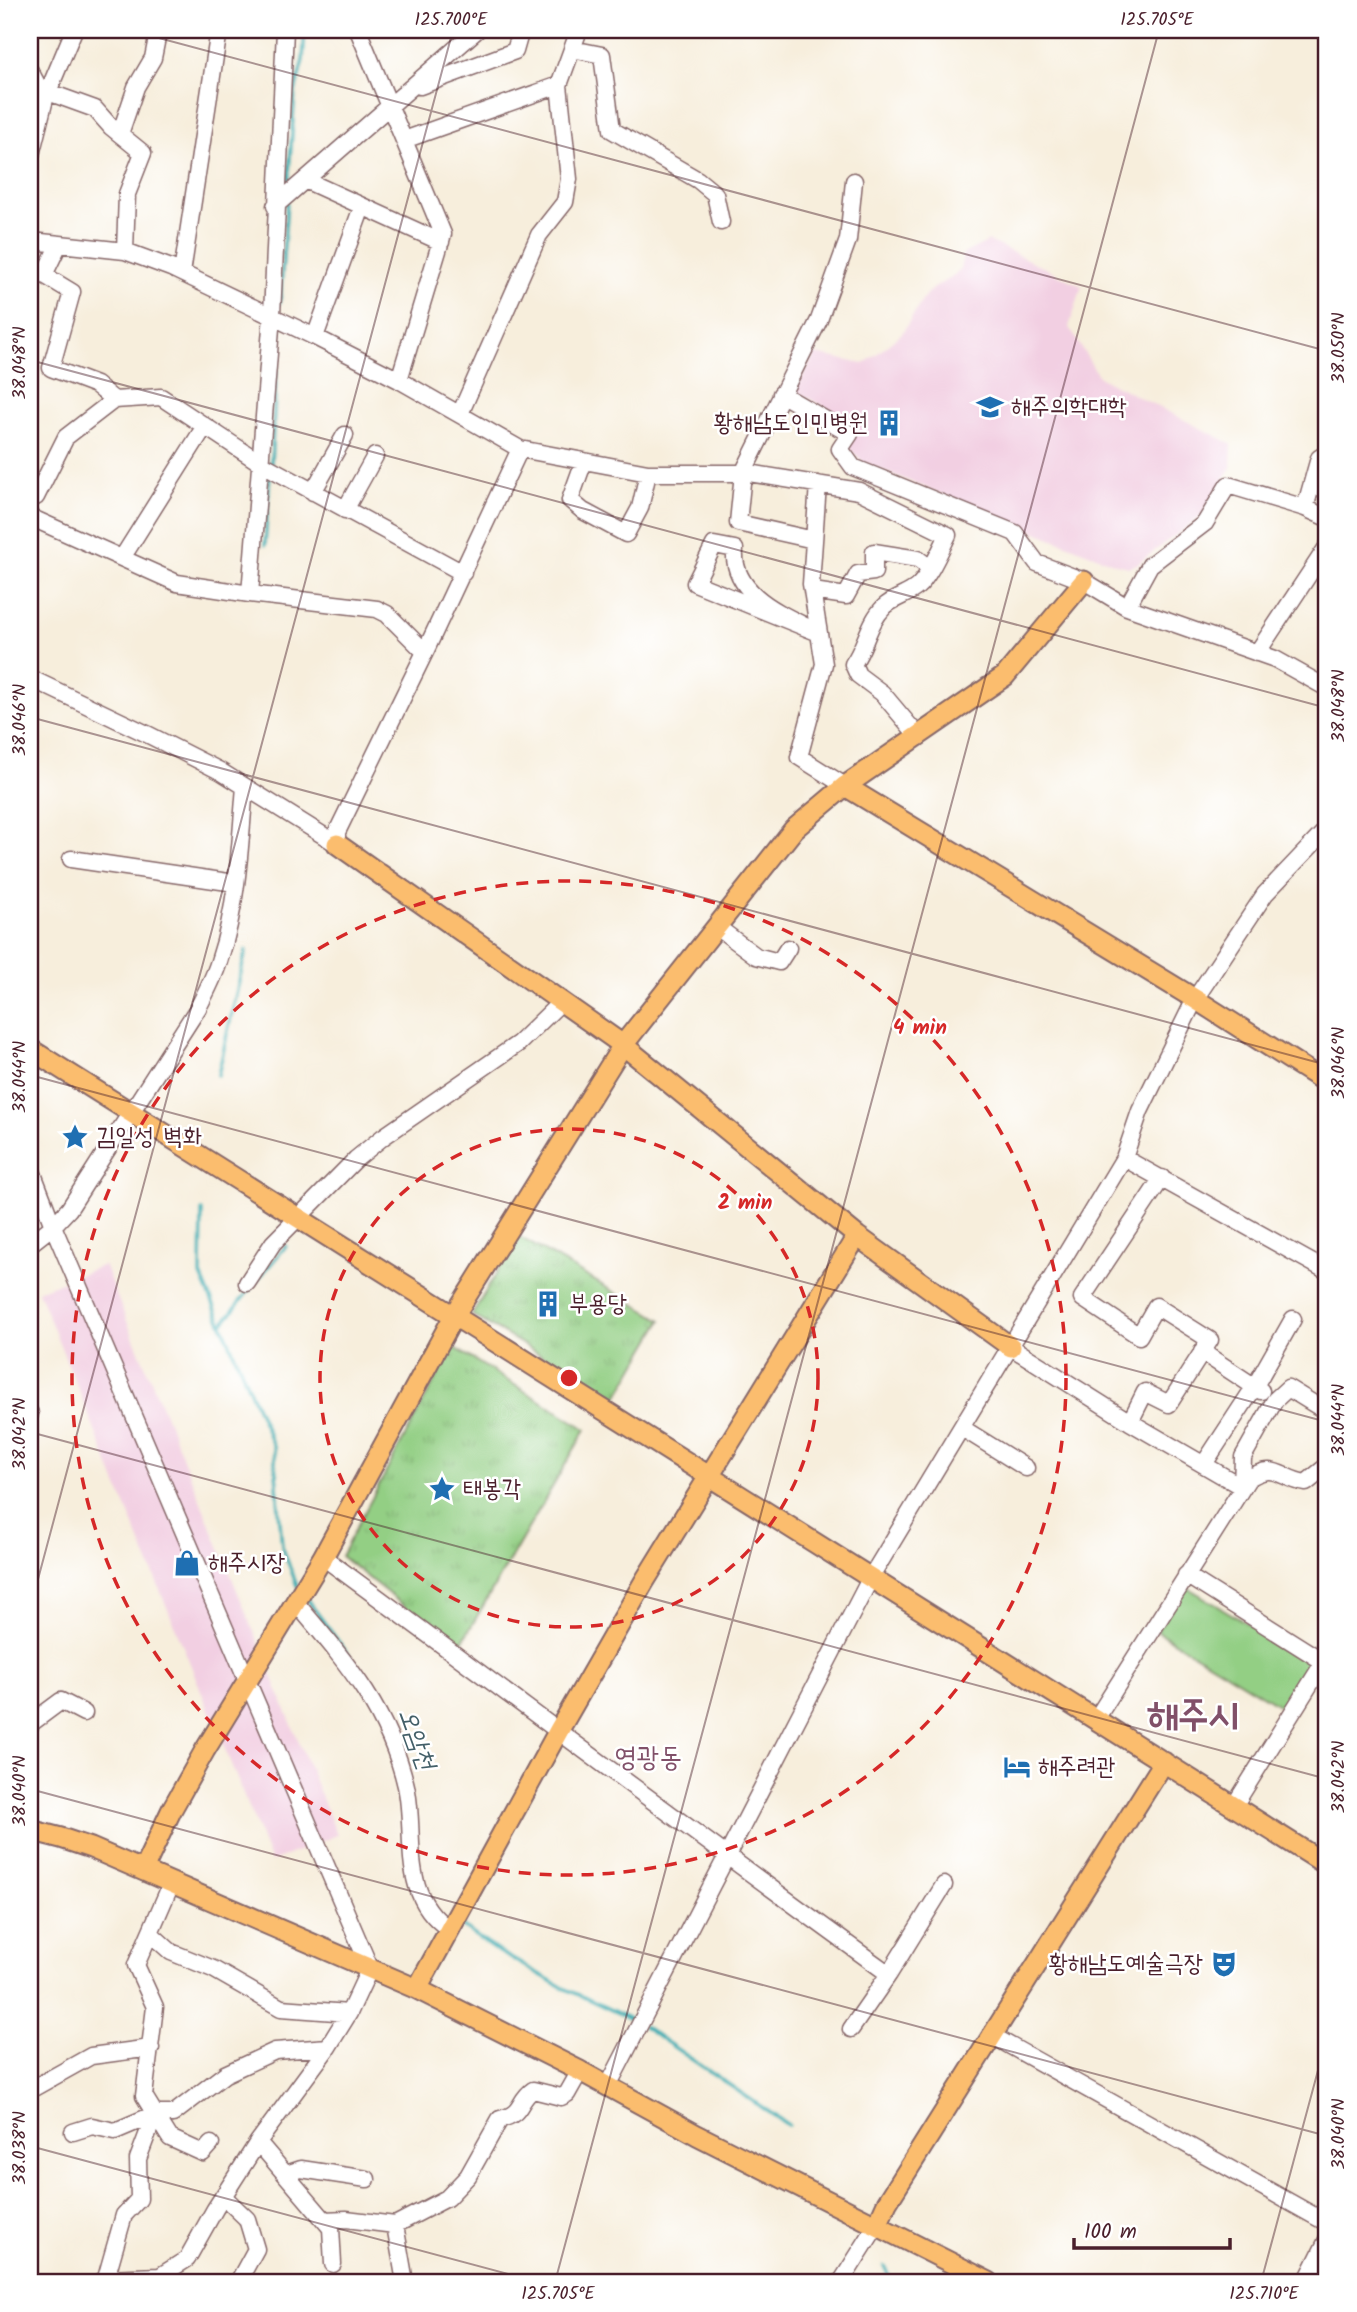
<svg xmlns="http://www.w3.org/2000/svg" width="1357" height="2312" font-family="Kalam,'Poor Story',sans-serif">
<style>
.built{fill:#f2cfe2}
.green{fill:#93cf84;stroke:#6e7758;stroke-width:2}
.park{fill:url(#park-tufts);stroke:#6e7758;stroke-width:2}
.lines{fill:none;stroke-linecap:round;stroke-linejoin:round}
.stream{stroke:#3badb3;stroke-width:3.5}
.minor-casing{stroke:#876769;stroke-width:19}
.major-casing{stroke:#876769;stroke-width:23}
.minor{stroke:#fff;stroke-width:16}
.major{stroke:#fbbd6e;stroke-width:19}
.ticks{fill:none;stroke:#4a1f2b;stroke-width:2;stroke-opacity:0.45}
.ring{fill:none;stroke:#d62828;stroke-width:3.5;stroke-dasharray:12 9}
.labels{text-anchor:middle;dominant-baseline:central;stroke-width:5;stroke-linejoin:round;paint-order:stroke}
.poi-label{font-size:24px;fill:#4a1f2b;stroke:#fff;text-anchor:start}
.water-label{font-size:26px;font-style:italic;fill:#435f68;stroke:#fff}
.quarter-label{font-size:28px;fill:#815069;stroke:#fff}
.town-label{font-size:38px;font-weight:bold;fill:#815069;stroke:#fff}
.centre{fill:#d62828;stroke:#fff;stroke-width:3.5}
.ring-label{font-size:21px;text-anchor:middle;font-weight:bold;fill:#d62828;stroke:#fff;stroke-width:5;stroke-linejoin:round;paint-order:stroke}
.neatline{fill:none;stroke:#4a1f2b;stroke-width:2.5}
.ticks-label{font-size:18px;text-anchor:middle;fill:#4a1f2b}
</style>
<defs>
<pattern id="park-tufts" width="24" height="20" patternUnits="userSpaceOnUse" patternTransform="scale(1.75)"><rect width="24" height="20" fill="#93cf84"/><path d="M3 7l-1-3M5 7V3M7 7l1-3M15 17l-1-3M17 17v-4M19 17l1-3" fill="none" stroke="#80b172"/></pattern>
</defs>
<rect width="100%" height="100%" fill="#fff"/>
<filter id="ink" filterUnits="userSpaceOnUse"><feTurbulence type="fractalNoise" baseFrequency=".0143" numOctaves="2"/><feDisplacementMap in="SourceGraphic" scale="14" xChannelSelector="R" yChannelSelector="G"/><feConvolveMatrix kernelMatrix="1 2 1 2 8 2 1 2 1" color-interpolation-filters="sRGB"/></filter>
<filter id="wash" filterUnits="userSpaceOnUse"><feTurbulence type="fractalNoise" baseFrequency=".00686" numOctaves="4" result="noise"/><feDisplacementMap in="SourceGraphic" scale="28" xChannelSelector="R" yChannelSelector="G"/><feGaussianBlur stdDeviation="1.57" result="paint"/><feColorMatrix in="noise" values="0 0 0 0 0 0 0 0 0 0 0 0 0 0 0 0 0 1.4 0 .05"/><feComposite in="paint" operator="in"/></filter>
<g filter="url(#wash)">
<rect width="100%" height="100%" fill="#f7eedc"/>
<path class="built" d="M989,241L1082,286L1069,327L1099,377L1232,444L1231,468L1201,516L1137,564L1129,567L1116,564L864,463L847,446L853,422L795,391L815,354L864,364L883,349L902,333L927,293L960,271L963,254Z
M104,1265L337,1835L271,1862L38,1291Z"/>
<path class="green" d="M1185,1586L1316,1665L1288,1711L1157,1631Z"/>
<path class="park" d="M518,1236L662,1320L616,1399L472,1315Z
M453,1347L586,1429L458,1649L341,1556Z"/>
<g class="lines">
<path class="stream" d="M288,187L295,92L303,60L305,30
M280,302L287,202
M271,463L279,328
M265,545L270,474
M218,1075L246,950
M202,1211L201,1275L274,1448L282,1546L297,1586
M256,1282L286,1246
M223,1323L251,1288
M306,1598L376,1692L384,1708
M394,1727L403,1749
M460,1925L496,1950L562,1987L637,2022
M643,2026L788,2125
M884,2266L892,2282"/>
</g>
</g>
<g filter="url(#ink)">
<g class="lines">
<g class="minor-casing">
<path id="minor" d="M358,30L443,234L399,380
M572,49L602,55L612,130L698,180L715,194L721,222
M30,71L45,99L30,159
M420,86L515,51L521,30
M48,92L95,109L111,127L143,153L127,194L125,251
M45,99L74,30
M120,134L136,87L153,58L157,38L149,30
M404,140L559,85
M305,180L441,242
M275,206L477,30
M30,235L32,241L125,251L171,268L315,337L399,380L520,449L648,473H749L859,491L948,535C941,549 929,577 917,587C908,595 893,598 884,607C868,623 866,646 853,664L858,675L882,693L919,737
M59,244L44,275L72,292L51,368L96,385L114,400L161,397L259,462L463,573
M182,273L219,30
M315,337L362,207
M781,394L850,434L840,449L853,467L1015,533L1037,563L1084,581L1127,607L1275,659L1327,688
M460,414L539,235L565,202L569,179L559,85L579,30
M584,461L570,500L583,511L626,534L640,508L648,473
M818,484L811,584L824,664L799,757L845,786
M313,492L345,435
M36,497L66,437L114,400
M1305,508L1319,458L1327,453
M345,510L375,456
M30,517L177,583L250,594L377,609L387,614L425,652
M814,540L738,523L743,473L819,320L848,240L854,181
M714,545L735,549C731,596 785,615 819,633L695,583Z
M122,558L205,426
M813,591L846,596L858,574L874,572V552L918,559L930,568
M250,594L272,315L285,30
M1127,607L1150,565L1205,523L1228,485L1305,508L1327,518
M1257,653L1327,547
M30,678L147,734L220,771L337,844
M337,844V832L425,652L520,449
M71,859L235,883
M717,927L756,956L779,962L788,948
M1124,1158L1327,1271
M30,1166L53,1226L370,1968L349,2013L328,2047L258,2142L215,2209L187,2259L160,2276L106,2278L101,2282
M30,1244L53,1226L69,1209L198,1008C206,992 215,976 220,958C238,904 240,843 245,787
M247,1283L273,1243L356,1159L383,1137L519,1043L561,1002
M1011,1347L1130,1422L1242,1487
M1202,1352L1261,1391
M30,1413V1414
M1130,1422L1145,1392L1169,1404L1210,1340L1156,1306L1139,1336L1082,1298L1162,1178
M962,1428L1026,1468
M1204,1464L1255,1386L1293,1319
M1242,1487L1243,1457L1275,1400L1288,1388L1327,1412
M323,1557C512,1696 699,1837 889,1974
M1186,1575L1324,1662
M296,1603C345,1661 388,1709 406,1786C417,1835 398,1895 449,1929
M1096,1719L1248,1479C1275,1460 1281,1480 1306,1483L1327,1466
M30,1724L61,1701L84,1713
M1234,1806L1327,1657
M172,1882L136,1965L155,2007L144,2096L155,2114H173L225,2074L275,2051L328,2047
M150,1933L171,1952L213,1969L281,2008L349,2013
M851,2029L889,1974L944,1885
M991,2035L1327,2223
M608,2086L871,1577L1124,1158L1140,1111L1195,999L1265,894L1327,829
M30,2090L91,2056L151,2048
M155,2114L170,2138L203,2153L211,2144
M73,2132L92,2126L115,2131L155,2114L138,2159L139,2199L124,2215L106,2278
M258,2142L331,2228L333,2264
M286,2174L301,2169L367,2179
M223,2196L247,2219L256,2249L238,2282
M324,2220L346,2219L395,2225
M405,2282L395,2225L447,2198L468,2176L500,2119C524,2114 517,2101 533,2090L561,2097L567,2094L580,2071
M841,2282L877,2225
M1306,2282L1327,2240"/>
</g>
<g class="major-casing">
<path id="major" d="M845,786L1195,999L1327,1083
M337,844L623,1045L857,1236L1011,1347
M30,1049L1327,1865
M30,1830L61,1838L91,1848L417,1989L580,2071L697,2135L989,2282
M143,1870L172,1809L205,1750L323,1557L454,1316L623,1045L794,829L845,786L1005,676L1084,581
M417,1989L559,1730L644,1582L857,1236
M877,2225L887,2203L1164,1762"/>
</g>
<use href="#minor" class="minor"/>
<use href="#major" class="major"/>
</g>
</g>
<path class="ticks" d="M129,30L1327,351M30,360L1327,708M30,717L1327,1065M30,1075L1327,1422M30,1432L1327,1779M30,1609L453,30M30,1789L1327,2136M30,2146L538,2282M555,2282L1159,30M1261,2282L1327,2037"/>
<g class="ring">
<circle cx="569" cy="1378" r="249"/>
<circle cx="569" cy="1378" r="497"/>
</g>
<defs>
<g id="university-bare" transform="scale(2.1)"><path d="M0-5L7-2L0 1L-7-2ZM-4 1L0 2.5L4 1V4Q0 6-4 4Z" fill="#1f6fb2" stroke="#fff" stroke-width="2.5" paint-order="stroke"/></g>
<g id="building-bare" transform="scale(2.1)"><path d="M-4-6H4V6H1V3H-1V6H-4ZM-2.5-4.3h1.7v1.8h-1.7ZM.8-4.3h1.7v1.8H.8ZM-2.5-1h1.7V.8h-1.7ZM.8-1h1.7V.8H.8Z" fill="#1f6fb2" stroke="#fff" stroke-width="2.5" paint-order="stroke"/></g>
<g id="sight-bare" transform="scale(2.1)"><path d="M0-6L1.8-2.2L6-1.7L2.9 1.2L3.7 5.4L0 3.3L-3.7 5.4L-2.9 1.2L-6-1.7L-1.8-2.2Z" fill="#1f6fb2" stroke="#fff" stroke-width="2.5" paint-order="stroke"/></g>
<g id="shop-bare" transform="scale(2.1)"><path d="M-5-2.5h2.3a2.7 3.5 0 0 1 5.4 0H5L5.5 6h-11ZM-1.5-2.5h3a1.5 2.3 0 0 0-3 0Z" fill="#1f6fb2" stroke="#fff" stroke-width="2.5" paint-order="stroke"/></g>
<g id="hotel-bare" transform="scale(2.1)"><path d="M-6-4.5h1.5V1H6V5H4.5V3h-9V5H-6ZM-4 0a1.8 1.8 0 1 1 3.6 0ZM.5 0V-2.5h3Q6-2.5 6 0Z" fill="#1f6fb2" stroke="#fff" stroke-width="2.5" paint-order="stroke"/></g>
<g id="theatre-bare" transform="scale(2.1)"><path d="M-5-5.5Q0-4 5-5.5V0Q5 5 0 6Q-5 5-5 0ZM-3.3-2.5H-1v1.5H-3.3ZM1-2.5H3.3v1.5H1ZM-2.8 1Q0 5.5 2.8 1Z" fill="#1f6fb2" stroke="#fff" stroke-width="2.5" paint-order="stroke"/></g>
</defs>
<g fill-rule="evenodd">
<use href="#university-bare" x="990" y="407"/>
<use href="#building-bare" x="889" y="423"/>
<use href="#sight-bare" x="75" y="1137"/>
<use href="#building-bare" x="548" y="1304"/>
<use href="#sight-bare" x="442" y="1489"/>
<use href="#shop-bare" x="187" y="1563"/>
<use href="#hotel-bare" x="1017" y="1767"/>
<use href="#theatre-bare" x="1224" y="1964"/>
</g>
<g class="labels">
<g class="poi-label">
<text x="1011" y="407">해주의학대학</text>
<text x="868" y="423" text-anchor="end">황해남도인민병원</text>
<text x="96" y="1137">김일성 벽화</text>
<text x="569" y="1304">부용당</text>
<text x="463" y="1489">태봉각</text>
<text x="208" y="1563">해주시장</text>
<text x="1038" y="1767">해주려관</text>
<text x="1203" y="1964" text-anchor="end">황해남도예술극장</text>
</g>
<g class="water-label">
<text transform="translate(416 1739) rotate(70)">오암천</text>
</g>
<g class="quarter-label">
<text x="648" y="1758">영광동</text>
</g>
<g class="town-label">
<text x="1193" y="1717">해주시</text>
</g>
</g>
<circle cx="569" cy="1378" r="10" class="centre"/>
<g class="ring-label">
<text x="920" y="1034">4 min</text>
<text x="745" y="1209">2 min</text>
</g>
<rect width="1357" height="2312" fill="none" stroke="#fff" stroke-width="77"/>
<path d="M1074 2238v10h156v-10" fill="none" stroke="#4a1f2b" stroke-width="3.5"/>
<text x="1084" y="2238" font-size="21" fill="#4a1f2b" stroke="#ffffff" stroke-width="5" paint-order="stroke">100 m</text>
<rect x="38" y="38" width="1280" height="2236" class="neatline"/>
<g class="ticks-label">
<text x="451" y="25">125.700°E</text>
<text x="1157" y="25">125.705°E</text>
<text transform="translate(1338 348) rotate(-90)" y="6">38.050°N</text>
<text transform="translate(19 363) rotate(-90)" y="6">38.048°N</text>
<text transform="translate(1338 706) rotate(-90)" y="6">38.048°N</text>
<text transform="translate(19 720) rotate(-90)" y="6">38.046°N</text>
<text transform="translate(1338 1063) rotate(-90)" y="6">38.046°N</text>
<text transform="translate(19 1077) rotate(-90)" y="6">38.044°N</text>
<text transform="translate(1338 1420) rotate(-90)" y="6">38.044°N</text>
<text transform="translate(19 1434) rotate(-90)" y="6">38.042°N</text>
<text transform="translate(1338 1777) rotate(-90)" y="6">38.042°N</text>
<text transform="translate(19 1791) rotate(-90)" y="6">38.040°N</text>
<text transform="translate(1338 2134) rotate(-90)" y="6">38.040°N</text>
<text transform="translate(19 2148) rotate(-90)" y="6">38.038°N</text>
<text x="558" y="2299">125.705°E</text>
<text x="1264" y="2299">125.710°E</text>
</g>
</svg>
